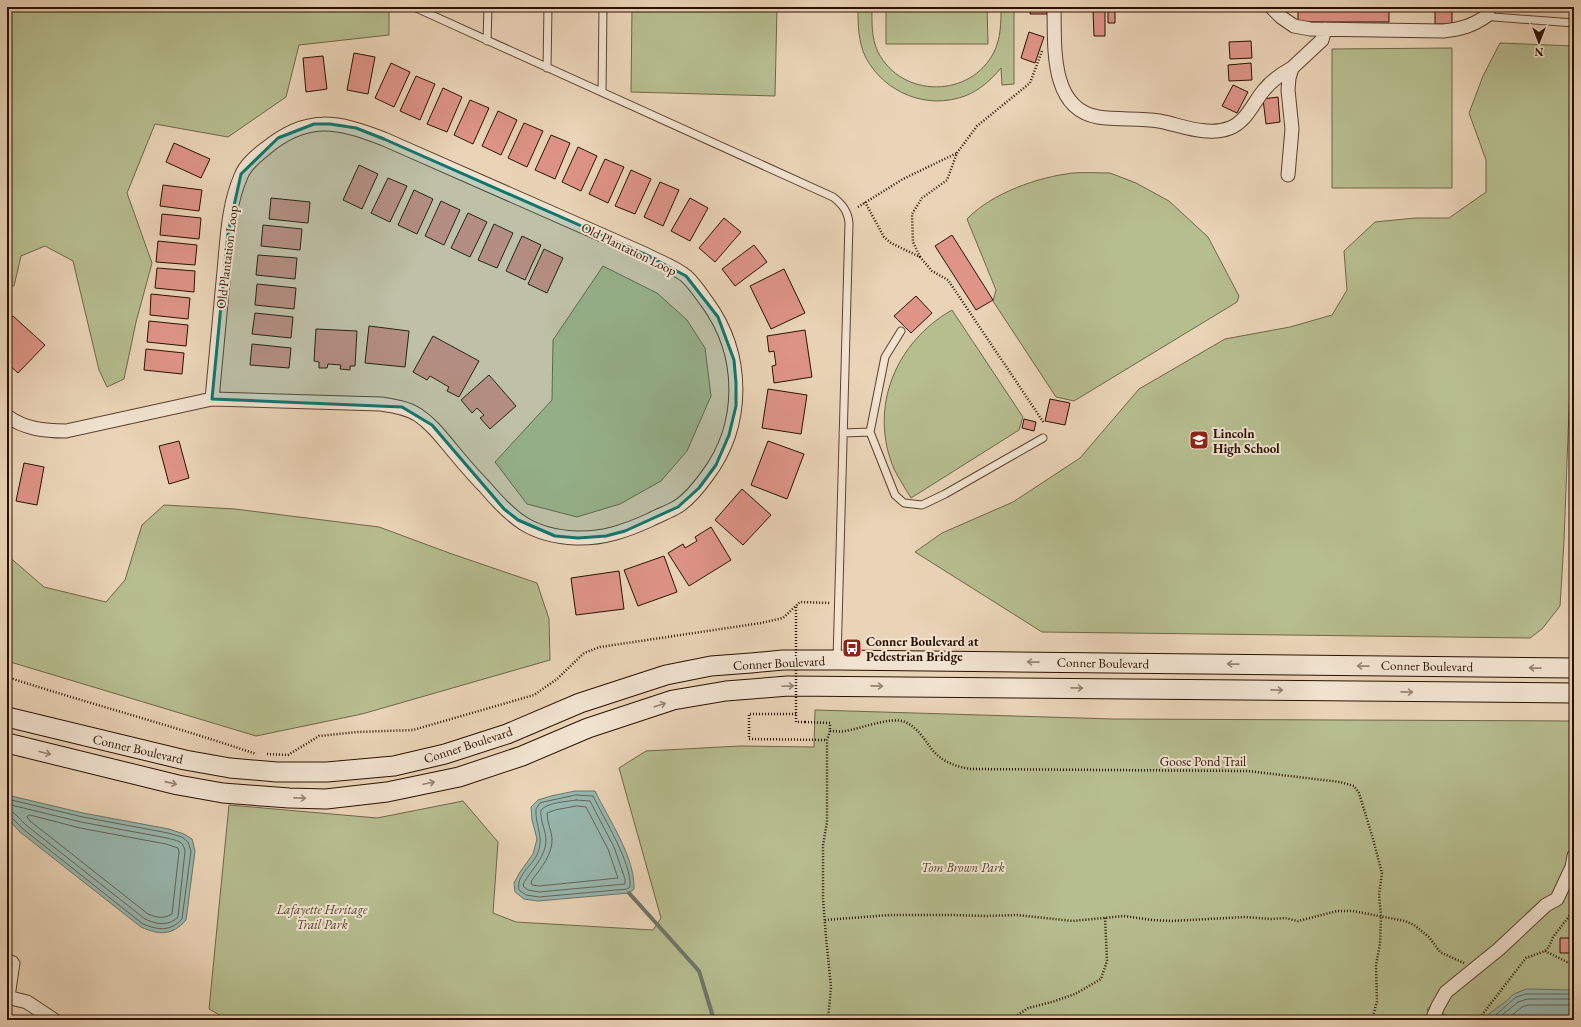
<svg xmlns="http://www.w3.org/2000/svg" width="1581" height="1027" viewBox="0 0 1581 1027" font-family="'EB Garamond',serif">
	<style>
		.green { fill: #b6bd8f; stroke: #706648 }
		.water { fill: #98b8b0; stroke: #6c756a }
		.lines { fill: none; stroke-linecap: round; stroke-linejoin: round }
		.shore { stroke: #626458; stroke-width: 1 }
		.stream { stroke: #6c756a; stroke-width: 4 }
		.building { fill: #de9487; stroke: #2b1000 }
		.lane-casing { stroke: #5b412e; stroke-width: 9 }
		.street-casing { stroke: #5b412e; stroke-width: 15 }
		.secondary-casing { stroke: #2b1000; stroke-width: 21 }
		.path { stroke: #2b1000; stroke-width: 2.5; stroke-dasharray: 1 2; stroke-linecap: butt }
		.lane { stroke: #f1e3d0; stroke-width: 7 }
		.street { stroke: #f1e3d0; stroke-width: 13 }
		.secondary { stroke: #f1e3d0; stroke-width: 19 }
		.path-bridge { stroke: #2b1000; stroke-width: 2.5; stroke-dasharray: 1 2; stroke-linecap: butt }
		.oneway { stroke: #988472 }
		.marked { fill: #0f766e; fill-opacity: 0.2; stroke: #0f766e; stroke-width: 3; stroke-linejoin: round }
		.labels { text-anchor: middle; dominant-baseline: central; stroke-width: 4; stroke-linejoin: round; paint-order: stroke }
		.street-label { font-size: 13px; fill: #2b1000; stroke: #f1e3d0 }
		.poi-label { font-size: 13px; font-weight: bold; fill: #2b1000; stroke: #f1e3d0; text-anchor: start }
		.park-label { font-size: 13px; font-style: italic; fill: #55442b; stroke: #f1e3d0 }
	</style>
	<rect width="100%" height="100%" fill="#ead4b7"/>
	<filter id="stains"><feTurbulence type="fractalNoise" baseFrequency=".005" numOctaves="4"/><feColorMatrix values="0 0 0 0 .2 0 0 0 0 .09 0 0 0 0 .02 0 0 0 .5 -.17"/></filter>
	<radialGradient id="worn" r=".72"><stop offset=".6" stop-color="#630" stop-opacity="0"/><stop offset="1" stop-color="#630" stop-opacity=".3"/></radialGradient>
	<path class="green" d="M7,7H389V35L299,45L286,97L228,137L155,124L127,193L152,263L136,322L124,379L107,387L99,370L73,261L45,246L21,256L14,286L7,283Z
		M632,7H777L775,96L631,92Z
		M858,7H872C872,22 871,37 878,52C902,99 971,98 994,52C1001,38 1001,22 1001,7H1014V84L1002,85L1001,68C991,80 980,90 965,96C927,110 885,93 866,58C858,42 858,25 858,7Z
		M886,7H987L988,44H886Z
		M1500,43L1574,46V376L1570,384L1564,541L1560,606L1542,629L1530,638L1042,632L915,552L942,533L1013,502L1080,458L1139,389L1225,339L1290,327L1332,315L1347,290L1344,251L1375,222L1415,218H1449L1486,192V160L1469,113L1483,76Z
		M1452,48V188H1332V49Z
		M1110,173L1136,183L1169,201L1208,237L1239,296L1237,302L1074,401L1056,397L993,301L996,290L967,219C992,193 1038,177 1073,173C1085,172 1098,173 1110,173Z
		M603,266L657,293L687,320L705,348L711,396L687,451L661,481L620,504L577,517L527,504L495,462L552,400L553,340Z
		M952,310L1023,417L1019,430L911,498C905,488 899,479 894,469C868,407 896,342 952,310Z
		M164,505L235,509L379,527L452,554L537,583L549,619L550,660L362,714L256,736L7,661V555L44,587L106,602L125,580L142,525Z
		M815,710L1113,719L1574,721V1020H228L209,1009L229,805L377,818L463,801L498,842L493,913L516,922L653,930L661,918L619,768L646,751L740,746L814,747Z"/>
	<path class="water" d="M575,791H595C609,820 635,857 634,889L629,893L538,901L524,899L515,892L514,883L520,872L533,854L537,839L532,820L531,807L538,800L551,796Z
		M7,795L83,813L169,829L184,834L192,839L195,851L186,920C172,936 159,935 141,927L20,832L7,818Z
		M1526,989L1574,990V1020H1485L1490,1013L1505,1002L1514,994Z
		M1429,1007L1446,1015L1472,1020H1443L1427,1010Z"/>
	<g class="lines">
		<path class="shore" d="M576,795L593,796C604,819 632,863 630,887L627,889L539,897L526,895L519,890C516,875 531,867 537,855C545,836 535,827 536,809L540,803Z
			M7,799L83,817L168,833L182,837L188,842L191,851L182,919C170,932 158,930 143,924L23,829L11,817L7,816
			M576,800L590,801L614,847L625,879V884L539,892L528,890L524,887L523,884C531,870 547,856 546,838C545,829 540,820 541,810C548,802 566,802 576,800Z
			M7,804L81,822L167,838C177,841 183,840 185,851L178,917C168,927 156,924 145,919L26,825L14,813L7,811
			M577,806L586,807L608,849L618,878L539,886L532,885L531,883L532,880C541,868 553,854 552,838C551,829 547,822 547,813L555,810Z
			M30,815L80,828L166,844L178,848L179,852L172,914C163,919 158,918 148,914L30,821L27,817Z
			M1490,1020L1516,997L1526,994H1574
			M1496,1020L1518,1002L1527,999H1574
			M1506,1020L1522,1007L1528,1005H1574"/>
		<path class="stream" d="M629,893L699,971L714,1020"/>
	</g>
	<path class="building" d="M1031,7H1048L1047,14H1030Z
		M1298,7H1389V22H1298Z
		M1435,7H1452V24H1435Z
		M1108,10H1115V23H1108Z
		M1093,11H1105V36H1094Z
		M1029,32L1044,37L1035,63L1021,58Z
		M1251,41L1252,58L1230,59L1229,42Z
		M354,53L375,57L368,94L347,90Z
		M323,56L327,89L306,92L303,58Z
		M391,63L410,72L394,107L375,98Z
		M1251,63L1252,80L1229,81L1228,65Z
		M416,76L435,84L420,120L400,111Z
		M1233,85L1248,92L1237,113L1222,106Z
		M443,88L462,97L447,132L427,124Z
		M1278,97L1280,122L1266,124L1263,99Z
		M470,100L489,108L473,144L454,135Z
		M498,111L517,120L501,155L482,146Z
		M524,123L543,131L527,167L508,158Z
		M551,135L570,143L555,179L535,170Z
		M174,143L210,159L201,178L166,162Z
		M578,147L597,156L581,191L562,182Z
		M605,159L624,167L608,203L589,194Z
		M359,165L378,174L362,209L343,200Z
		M631,170L651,179L635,214L615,206Z
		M388,178L407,186L390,222L371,213Z
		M660,182L679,190L663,226L644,217Z
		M163,185L202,190L199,211L160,206Z
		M414,190L433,199L417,234L398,225Z
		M271,198L310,202L308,223L269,219Z
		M690,198L708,208L690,241L671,231Z
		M441,201L460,210L444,245L425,236Z
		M468,213L487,222L470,257L451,248Z
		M162,214L201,218L199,239L160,235Z
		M724,218L741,232L715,262L699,248Z
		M494,224L513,233L497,268L478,260Z
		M263,225L302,229L300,250L261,246Z
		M952,235L993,300L976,310L935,246Z
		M522,236L541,245L525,280L506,271Z
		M158,241L197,245L195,265L156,262Z
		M754,245L767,262L735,286L722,269Z
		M544,249L563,258L547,293L528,284Z
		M258,255L297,258L295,279L256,275Z
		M157,268L195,271L194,292L155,288Z
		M784,269L805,313L771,329L750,286Z
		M257,284L296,288L294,309L255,305Z
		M151,294L190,298L188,319L150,315Z
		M916,296L932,313L911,333L894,316Z
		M255,313L293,317L291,338L252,334Z
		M13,316L45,345L18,373L7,363L12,359L7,354V322Z
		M149,321L188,325L186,346L147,342Z
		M369,326L409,331L405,367L365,363Z
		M316,329L357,331L355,366H350V370L340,369L341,365L328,364L327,368H319V362L314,361Z
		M805,330L812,377L774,383L772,366L776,365L774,351L769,352L767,336Z
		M433,336L479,361L459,397L447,391L449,387L430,376L427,380L413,372Z
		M252,344L291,348L289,368L250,365Z
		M146,349L184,353L182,374L144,370Z
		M489,375L516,406L490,429L480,418L484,415L477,408L472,413L461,400Z
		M768,389L807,395L801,434L762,428Z
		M1050,399L1070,403L1065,425L1045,421Z
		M1024,419L1036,422L1034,431L1022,428Z
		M179,441L189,478L169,484L159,446Z
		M768,441L804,454L787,499L751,485Z
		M24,463L44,467L37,505L16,501Z
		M742,489L771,515L743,545L715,520Z
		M711,527L731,560L689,586L668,553L683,544L685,548L697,541L695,537Z
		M664,556L677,592L638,606L624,570Z
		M619,571L624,609L576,615L571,578Z
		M1560,938H1574V953H1560Z"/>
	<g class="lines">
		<defs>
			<path id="lane" d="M414,7L833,197C842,204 848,211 849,223L837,660
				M1484,7C1485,14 1488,16 1494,17L1574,23
				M487,41L488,7
				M547,68L548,7
				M602,92L603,7
				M870,432L885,357L901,331
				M843,433L870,432L895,495L904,503L922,505L945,494L1043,438
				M7,958L14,960L16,963L11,997"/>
			<path id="street" d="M1054,7C1055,44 1049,109 1098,117C1118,120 1139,118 1159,121C1181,125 1207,137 1230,128C1247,121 1253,103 1264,90C1272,80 1281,74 1292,68
				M1271,7L1281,17L1294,26L1310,29L1443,31C1462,29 1472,26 1488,15
				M1288,175L1292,129L1288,90L1289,78L1292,68L1322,40L1325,29
				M7,416C25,429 44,431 66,431L212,399L381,404C394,406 407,408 418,415C433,425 442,438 453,451C463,463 473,475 484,486C512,519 531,536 576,538C603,539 626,531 650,520C659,515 669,512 677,507C689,500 699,487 707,476C746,424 745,354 707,302C701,294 694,283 686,276C675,267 658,261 645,254L384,139C337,121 307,114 265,149C256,156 245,165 241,176C228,205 227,240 224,271C220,314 216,356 212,399
				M7,997L27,1002L54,1020
				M1432,1020L1438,1006L1446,992L1499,949L1546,905L1557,899L1572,867L1574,856"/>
			<path id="secondary" d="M7,717L185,760L230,768L277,772H327L394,766L445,754L507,734L580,703L666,675L711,666L751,663L783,660H837L1574,668
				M7,743L178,785L223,793L289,798L326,799L387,792L459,777L522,756L588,728L673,700L726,691L788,686L1574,693"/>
		</defs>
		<use href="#lane" class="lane-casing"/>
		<use href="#street" class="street-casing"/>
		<use href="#secondary" class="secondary-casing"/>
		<path class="path" d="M865,202L884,237L891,243L920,257L932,271L948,280L1044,423
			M858,207L903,179L957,153
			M920,257L913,242L912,214L922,198L947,180L957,153L977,126L1030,83L1042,51
			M7,677C90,704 174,726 256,754
			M796,714H749V739L827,740
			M805,722L830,723V731L827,740V822L823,845V899L826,937L831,987L828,1020
			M830,731C835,731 840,732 845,731C860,729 891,716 905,722C917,727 924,739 931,748C940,761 956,767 971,769L1248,771L1340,782L1354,786L1359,793L1373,839L1382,873L1379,895L1381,916L1380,944L1376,965L1377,1001L1372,1020
			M267,754L288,755L319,736L357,732L413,730L534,695L557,679L584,653L600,647L761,623L783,618L800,602L830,603
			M825,920L890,915H952L985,916L1017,915L1073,921L1124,916L1152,920L1172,921L1245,917L1271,919L1285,918L1298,921L1337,911H1353L1405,921L1414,925L1429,937L1440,952L1464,963
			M1545,951L1567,962H1574
			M1010,1020L1028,1008L1052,1002L1075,994L1101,979L1107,961L1105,917
			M1478,1020L1526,958L1545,951L1549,947L1553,937L1574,910"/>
		<use href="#lane" class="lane"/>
		<use href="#street" class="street"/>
		<use href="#secondary" class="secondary"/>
		<path class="path-bridge" d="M796,607V722H805"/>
	</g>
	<defs><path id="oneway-shaft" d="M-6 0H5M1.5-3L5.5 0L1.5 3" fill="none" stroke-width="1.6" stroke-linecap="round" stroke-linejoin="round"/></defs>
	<g class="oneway">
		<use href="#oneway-shaft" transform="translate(1033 662) rotate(-179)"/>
		<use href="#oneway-shaft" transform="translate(1233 664) rotate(-179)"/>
		<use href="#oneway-shaft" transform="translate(1363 666) rotate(-179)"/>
		<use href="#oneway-shaft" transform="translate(1535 668) rotate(-179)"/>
		<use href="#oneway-shaft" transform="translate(788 686) rotate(-2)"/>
		<use href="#oneway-shaft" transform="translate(877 686) rotate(1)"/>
		<use href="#oneway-shaft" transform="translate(1077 688) rotate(1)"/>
		<use href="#oneway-shaft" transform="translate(1277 690) rotate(1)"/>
		<use href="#oneway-shaft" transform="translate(1407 692) rotate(1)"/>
		<use href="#oneway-shaft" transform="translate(660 705) rotate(-18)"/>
		<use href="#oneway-shaft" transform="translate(45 753) rotate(14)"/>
		<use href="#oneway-shaft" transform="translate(171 783) rotate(13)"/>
		<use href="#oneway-shaft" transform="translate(429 783) rotate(-12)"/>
		<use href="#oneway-shaft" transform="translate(300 798) rotate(1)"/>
	</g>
	<path class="marked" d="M314,124H330L356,128L384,139L645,254L686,276L718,317L734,360L736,383V406L729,435L716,465L699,488L678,507L625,531L606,536L578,538L555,536L518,520L504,509L432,425L402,407L212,399L228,233L241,174L278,138Z"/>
	<defs>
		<symbol id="school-square" viewBox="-11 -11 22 22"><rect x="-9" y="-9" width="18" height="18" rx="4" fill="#8f2418" stroke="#f1e3d0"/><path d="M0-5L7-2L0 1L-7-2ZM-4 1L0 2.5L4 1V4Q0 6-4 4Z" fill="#fff"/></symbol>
		<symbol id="bus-square" viewBox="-11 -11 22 22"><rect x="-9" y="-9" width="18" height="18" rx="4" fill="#8f2418" stroke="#f1e3d0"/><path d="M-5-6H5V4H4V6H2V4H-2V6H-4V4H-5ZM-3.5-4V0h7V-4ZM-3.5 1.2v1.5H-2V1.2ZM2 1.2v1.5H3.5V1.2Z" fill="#fff"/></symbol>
	</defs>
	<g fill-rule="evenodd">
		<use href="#school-square" x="1188" y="429" width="22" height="22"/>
		<use href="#bus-square" x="841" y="637" width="22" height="22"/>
	</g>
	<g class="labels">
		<g class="street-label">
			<text transform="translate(629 249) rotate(26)">Old Plantation Loop</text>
			<text transform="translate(227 257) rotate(-83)">Old Plantation Loop</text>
			<text transform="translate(779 663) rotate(-3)">Conner Boulevard</text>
			<text transform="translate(1103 663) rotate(1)">Conner Boulevard</text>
			<text transform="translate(1427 666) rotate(1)">Conner Boulevard</text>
			<text transform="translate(468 745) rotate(-18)">Conner Boulevard</text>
			<text transform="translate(138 749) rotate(13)">Conner Boulevard</text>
			<text x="1203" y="761">Goose Pond Trail</text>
		</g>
		<g class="poi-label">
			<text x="1213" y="433">Lincoln<tspan x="1213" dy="15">High School</tspan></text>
			<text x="866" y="641">Conner Boulevard at<tspan x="866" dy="15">Pedestrian Bridge</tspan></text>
		</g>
		<g class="park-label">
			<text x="963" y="867">Tom Brown Park</text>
			<text x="322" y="909">Lafayette Heritage<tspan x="322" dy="15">Trail Park</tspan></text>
		</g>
	</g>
	<rect width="1581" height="1027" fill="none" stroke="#ead4b7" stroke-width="24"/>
	<rect x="8" y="8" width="1565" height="1011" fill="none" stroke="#2b1000" stroke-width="2"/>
	<rect x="12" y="12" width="1557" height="1003" fill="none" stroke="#2b1000"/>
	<g transform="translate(1539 42) rotate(180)" stroke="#f1e3d0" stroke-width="3" paint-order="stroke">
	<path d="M0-3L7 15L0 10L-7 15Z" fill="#2b1000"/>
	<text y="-6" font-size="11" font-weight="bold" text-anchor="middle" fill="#2b1000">N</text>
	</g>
	<rect width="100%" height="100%" filter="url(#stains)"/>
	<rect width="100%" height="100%" fill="url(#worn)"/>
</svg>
